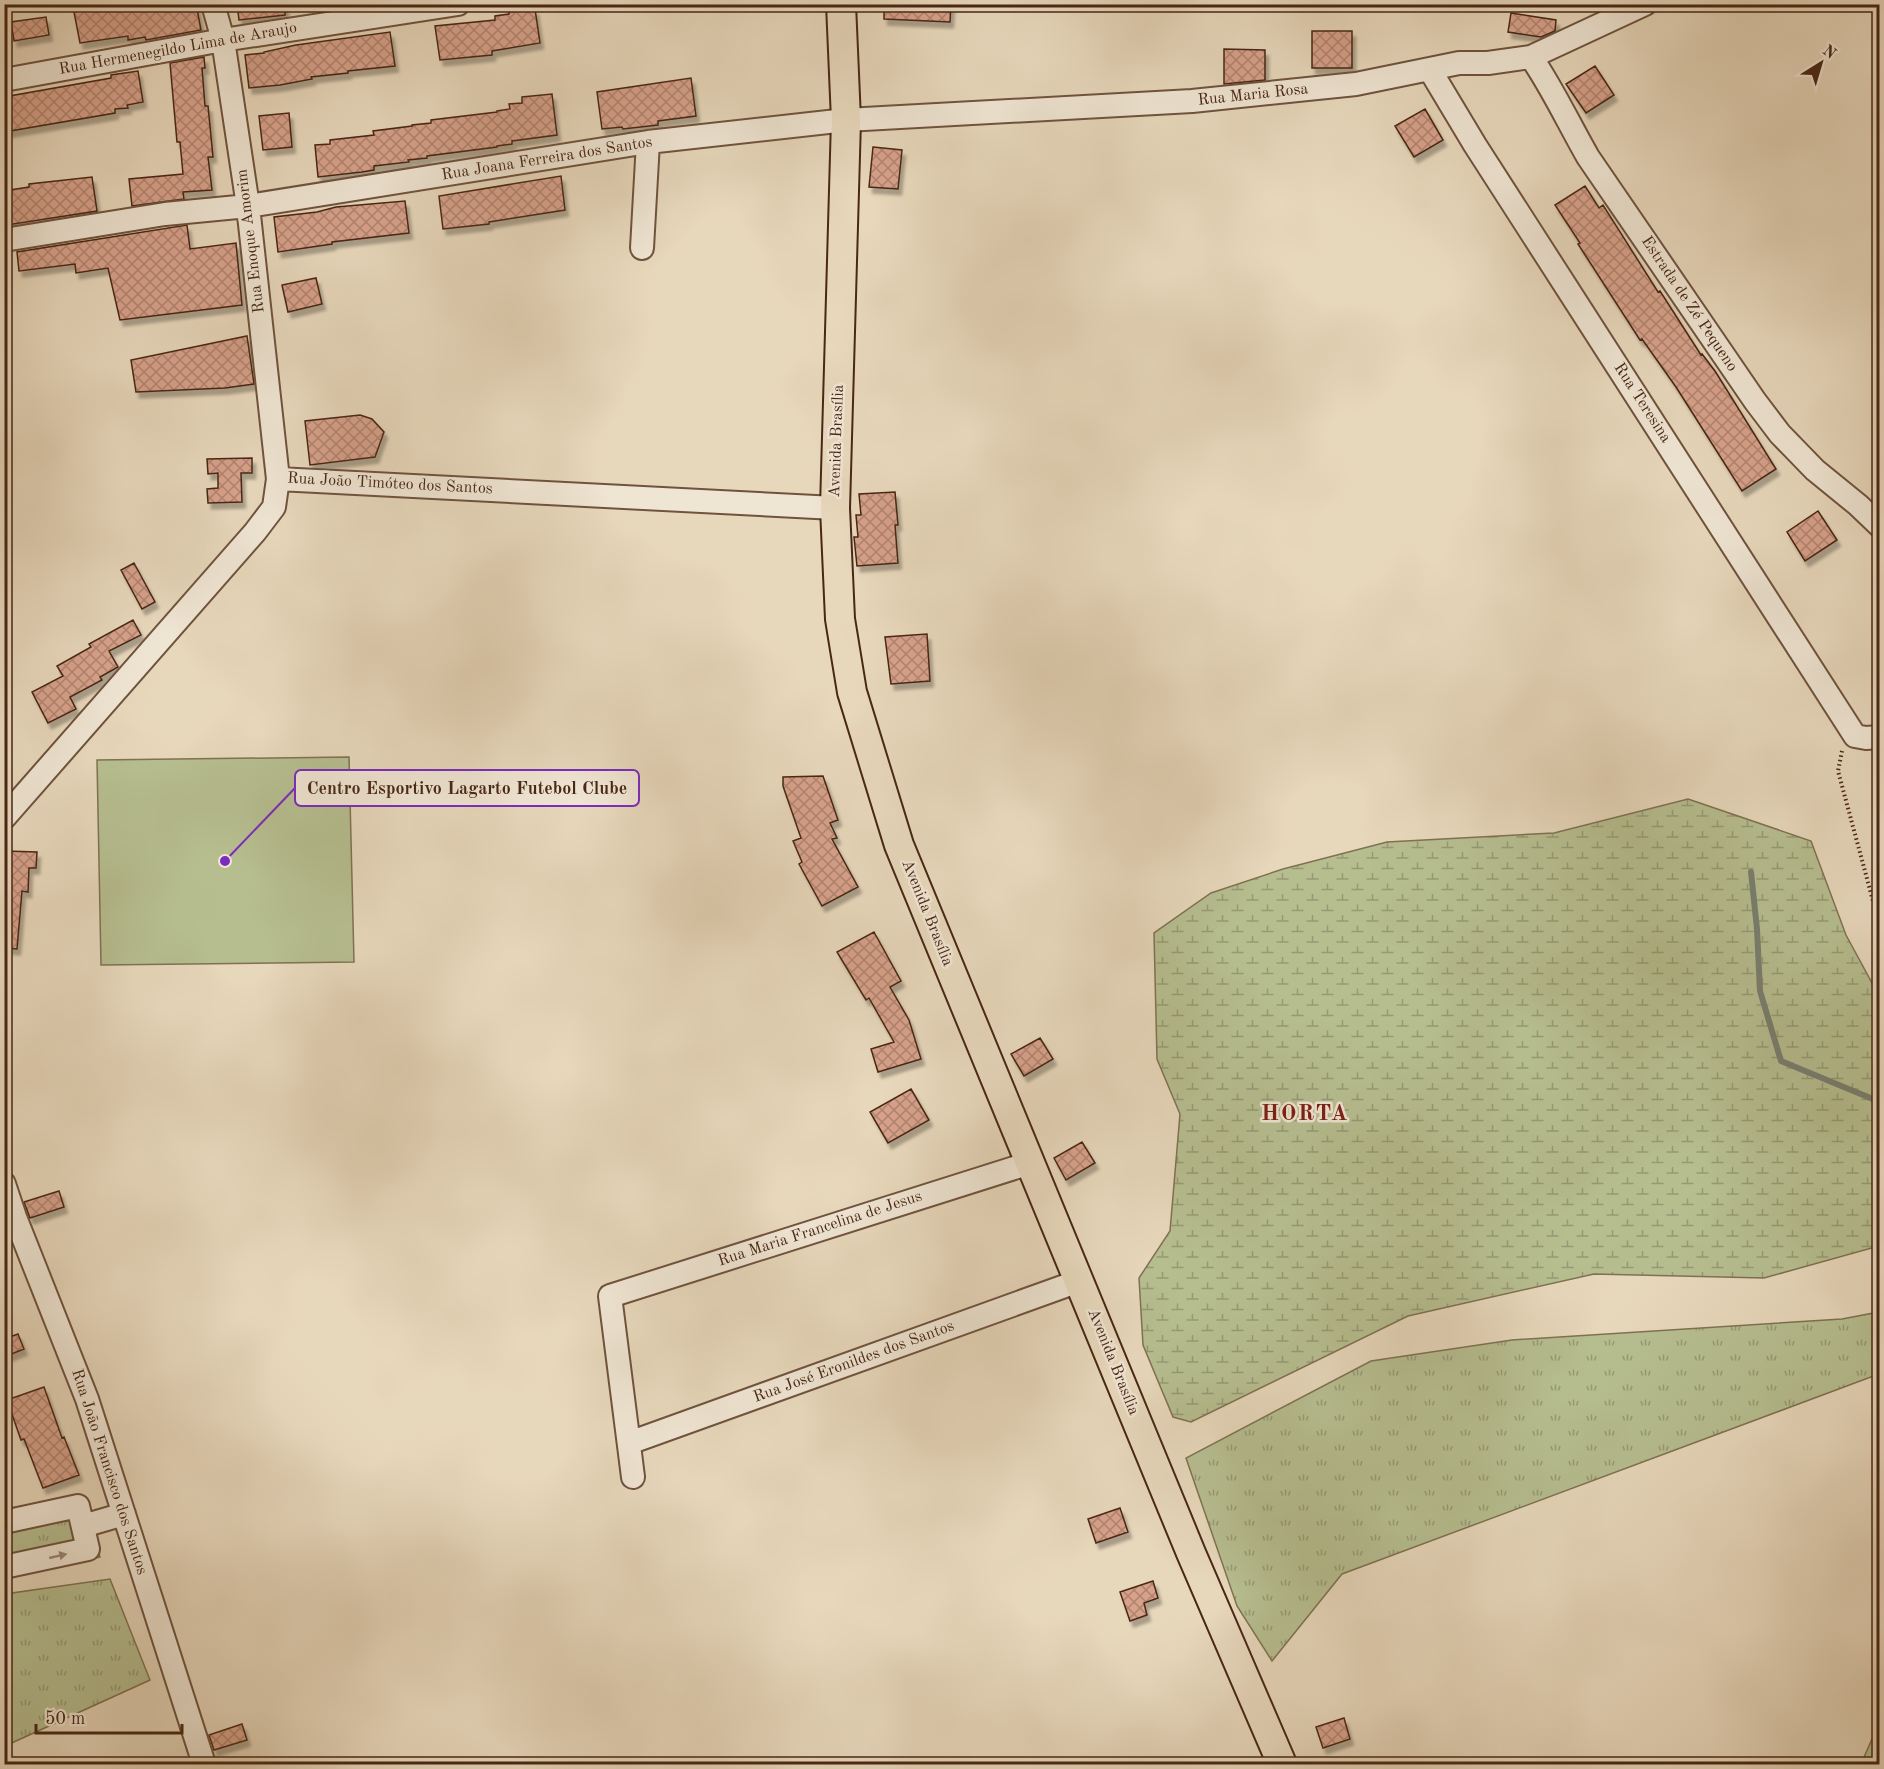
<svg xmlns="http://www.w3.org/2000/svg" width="1884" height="1769" viewBox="0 0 1884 1769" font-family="'Old Standard TT',serif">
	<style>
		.grass { fill: url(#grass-tufts); stroke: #7f7252; stroke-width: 1.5 }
		.wetland { fill: url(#wetland-marsh); stroke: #7f7252; stroke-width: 1.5 }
		.garden { fill: #b6be90; stroke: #7f7252; stroke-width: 1.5 }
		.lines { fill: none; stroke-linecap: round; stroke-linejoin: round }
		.stream { stroke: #777f70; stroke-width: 6 }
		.building { fill: url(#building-cross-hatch); stroke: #482715; stroke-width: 1.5; filter: url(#shadow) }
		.minor-casing { stroke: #70533e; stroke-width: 26 }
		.major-casing { stroke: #482715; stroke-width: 32 }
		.path { stroke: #482715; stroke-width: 4; stroke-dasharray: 1.5 3; stroke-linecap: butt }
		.minor { stroke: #efe5d3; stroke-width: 22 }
		.major { stroke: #e7d7bb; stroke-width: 28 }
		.oneway { fill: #9c8674 }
		.labels { text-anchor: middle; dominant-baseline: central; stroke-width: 5; stroke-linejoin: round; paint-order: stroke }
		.street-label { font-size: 16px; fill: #482715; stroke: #efe5d3 }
		.district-label { font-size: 22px; font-weight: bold; letter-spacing: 1.5px; fill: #7a1f14; stroke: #efe5d3 }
		.leader { fill: none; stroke: #7b2cbf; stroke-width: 2 }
		.callout-dot { fill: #7b2cbf; stroke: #efe5d3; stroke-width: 2 }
		.callout { fill: #efe5d3; stroke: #7b2cbf; stroke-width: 2 }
		.callout-label { font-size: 18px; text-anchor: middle; font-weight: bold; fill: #482715 }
	</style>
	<defs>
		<pattern id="grass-tufts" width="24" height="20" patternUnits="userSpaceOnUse" patternTransform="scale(1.5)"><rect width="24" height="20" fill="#b6be90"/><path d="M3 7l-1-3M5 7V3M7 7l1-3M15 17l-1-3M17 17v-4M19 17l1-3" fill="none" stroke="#969a74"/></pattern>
		<pattern id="wetland-marsh" width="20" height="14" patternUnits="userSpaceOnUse" patternTransform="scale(1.5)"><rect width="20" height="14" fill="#b6be90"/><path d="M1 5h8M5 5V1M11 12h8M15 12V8" fill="none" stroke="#969a74"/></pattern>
		<pattern id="building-cross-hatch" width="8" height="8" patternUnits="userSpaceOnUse" patternTransform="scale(1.5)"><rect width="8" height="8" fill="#d7a18a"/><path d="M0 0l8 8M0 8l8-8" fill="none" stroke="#b08370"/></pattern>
		<filter id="shadow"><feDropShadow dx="3.5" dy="6" stdDeviation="1.5" flood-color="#0004"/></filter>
	</defs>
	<rect width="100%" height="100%" fill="#e7d7bb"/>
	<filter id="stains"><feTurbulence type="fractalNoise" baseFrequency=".00333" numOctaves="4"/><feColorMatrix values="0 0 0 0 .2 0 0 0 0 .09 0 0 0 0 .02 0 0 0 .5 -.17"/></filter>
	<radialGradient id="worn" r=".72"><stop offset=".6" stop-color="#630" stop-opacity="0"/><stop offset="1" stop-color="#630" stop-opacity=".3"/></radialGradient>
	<path class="grass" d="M1879,1312V1374L1342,1574L1272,1661L1237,1606L1186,1458L1371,1361L1512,1340L1842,1319Z
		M81,1497L100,1557L5,1579V1509Z
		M110,1579L150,1680L5,1746V1594Z
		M1879,1728V1764H1861L1876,1730Z"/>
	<path class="wetland" d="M1688,799L1811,841L1846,935L1879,996V1246L1764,1278L1594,1274L1408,1316L1191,1422L1173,1417L1143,1345L1139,1278L1170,1231L1180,1114L1157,1059L1154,933L1211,893L1283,869L1387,842L1554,833Z"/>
	<path class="garden" d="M349,757L354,962L101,965L97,760Z"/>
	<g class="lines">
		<path class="stream" d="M1751,872L1757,929L1760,991L1781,1061L1880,1102"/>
	</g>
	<path class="building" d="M88,4H134L135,8L152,6V9L196,4L201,30L146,40L145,37L128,40V36L80,43L74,12L90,9Z
		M237,4H285V15L239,20Z
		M884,4H951L950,22L884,19Z
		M535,9L540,43L492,51V55L440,60L435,26L495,20V16L509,14V12Z
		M1511,13L1556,20L1555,31L1541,37L1508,32Z
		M46,17L49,35L14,41L11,22Z
		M1312,31H1352V68H1312Z
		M390,32L395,66L348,71V73L311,77L312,79L280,85L249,88L245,55L264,53V52L296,45Z
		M1224,49L1265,50V80L1224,84Z
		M204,57L205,68H202L205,106H208L213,157H208L212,190L183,192L184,199L132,206L129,179L183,174L180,142H177L170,63Z
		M1595,66L1614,95L1586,113L1566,84Z
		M138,71L143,102L127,105L128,108L115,109V113L4,132V97L111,78V75Z
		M691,78L696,116L658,121V125L623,129L622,127L602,129L597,92Z
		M552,94L557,135L512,141V144L497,146V147L427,156V158L408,160L409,162L374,166V170L362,172L318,177L315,145L330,144V140L374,135L373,131L412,126V125L431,123V120L497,112V111L510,109L509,104L522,103V97Z
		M1425,109L1443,140L1414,157L1395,126Z
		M289,113L292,147L263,150L259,116Z
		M873,147L902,150L898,189L869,187Z
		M561,176L565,210L489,222V224L443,229L439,196Z
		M92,177L97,211L7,225L4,191L29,187V184Z
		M1585,186L1599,208L1603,205L1658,292L1660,291L1701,355L1702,354L1715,371L1776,469L1742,491L1676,387L1642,339L1640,340L1578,244L1580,243L1555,205Z
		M405,201L409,233L332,242V244L278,252L274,217L317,212L336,207Z
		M187,225L190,249L236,243L242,305L120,320L108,268L76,273L75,264L19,271L17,252Z
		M316,278L322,304L288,312L282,285Z
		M247,336L254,384L225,388L136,392L131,360Z
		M360,415L372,419L384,432L375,457L310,465L305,421Z
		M252,458V473H241L242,502L208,503L207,489L218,488V473L208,474L207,459Z
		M895,492L898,525H895L898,563L857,566L854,537H858L856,515H861L859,494Z
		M1818,511L1837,540L1805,561L1787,532Z
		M134,563L155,602L142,609L121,570Z
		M133,620L141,635L109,651L118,667L100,677L102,680L70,697L76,709L48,723L32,692L63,676L57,666L91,647L89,644Z
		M927,634L930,681L891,684L885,637Z
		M823,776L838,820L830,823L837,838L832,839L858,887L822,906L799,864L802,862L793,841L801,838L783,786V777Z
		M4,851L37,852L36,868H29L28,892L22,891L17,949L4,948Z
		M874,932L901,981L890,987L909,1020L921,1059L878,1072L871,1049L894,1042L869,998L866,1000L837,952Z
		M1040,1038L1053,1059L1024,1076L1011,1054Z
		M911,1089L929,1120L888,1143L870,1112Z
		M1082,1142L1095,1163L1066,1180L1054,1158Z
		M59,1191L64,1207L30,1218L24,1202Z
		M18,1334L24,1349L4,1357V1339Z
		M44,1387L62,1438L64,1437L79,1475L43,1488L24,1439L21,1440L7,1400Z
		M1120,1508L1128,1532L1096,1543L1088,1519Z
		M1153,1581L1158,1598L1144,1603L1147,1615L1130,1621L1120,1592Z
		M1344,1718L1350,1739L1323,1748L1316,1727Z
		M242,1724L247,1740L214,1750L209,1735Z"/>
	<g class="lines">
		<defs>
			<path id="minor" d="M1531,57C1553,89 1569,124 1588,157L1755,401L1780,434L1815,470L1858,505L1880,526
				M1430,70L1475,145L1855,736L1866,738L1880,737
				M4,80L223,40L458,4
				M4,240L165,214L248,206L648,142L846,120L1192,101L1356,84L1459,63H1488L1531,57L1645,4
				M642,248L648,142
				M278,479L835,508
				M4,818L255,532L274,507L278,479L248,206L223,40L213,4
				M4,1184L15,1217L87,1399L204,1764
				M629,1443L1079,1281
				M633,1477L610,1296L1030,1163
				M4,1522L78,1506L88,1549L4,1567
				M83,1526L124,1514"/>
			<path id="major" d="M841,4L846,120L835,508L840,619L852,692L899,845L1191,1553L1282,1764"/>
		</defs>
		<use href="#minor" class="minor-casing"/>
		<use href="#major" class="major-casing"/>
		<path class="path" d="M1842,751L1838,771L1880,927"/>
		<use href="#minor" class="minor"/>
		<use href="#major" class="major"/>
	</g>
	<defs><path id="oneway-solid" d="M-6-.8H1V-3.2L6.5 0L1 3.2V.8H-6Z" transform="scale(1.5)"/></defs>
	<use class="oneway" href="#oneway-solid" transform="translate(58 1556) rotate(-13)"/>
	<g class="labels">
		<g class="street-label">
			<text transform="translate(178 49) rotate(-10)">Rua Hermenegildo Lima de Araujo</text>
			<text transform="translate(1253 95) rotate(-6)">Rua Maria Rosa</text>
			<text transform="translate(547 159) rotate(-9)">Rua Joana Ferreira dos Santos</text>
			<text transform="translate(251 241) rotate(-97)">Rua Enoque Amorim</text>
			<text transform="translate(1689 304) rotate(56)">Estrada de Zé Pequeno</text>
			<text transform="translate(1642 403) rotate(57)">Rua Teresina</text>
			<text transform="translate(837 441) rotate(-88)">Avenida Brasília</text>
			<text transform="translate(390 484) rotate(3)">Rua João Timóteo dos Santos</text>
			<text transform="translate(927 913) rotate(68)">Avenida Brasília</text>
			<text transform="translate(820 1229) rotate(-18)">Rua Maria Francelina de Jesus</text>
			<text transform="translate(854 1362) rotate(-20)">Rua José Eronildes dos Santos</text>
			<text transform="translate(1113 1362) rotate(68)">Avenida Brasília</text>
			<text transform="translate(109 1472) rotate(72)">Rua João Francisco dos Santos</text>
		</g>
		<g class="district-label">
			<text x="1305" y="1114">HORTA</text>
		</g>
	</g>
	<path class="leader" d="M225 861L295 788"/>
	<circle class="callout-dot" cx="225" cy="861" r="6"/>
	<rect class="callout" x="295" y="770" width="344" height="36" rx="6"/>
	<g class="callout-label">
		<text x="467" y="794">Centro Esportivo Lagarto Futebol Clube</text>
	</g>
	<rect width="1884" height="1769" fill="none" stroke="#e7d7bb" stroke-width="24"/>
	<rect x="6" y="6" width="1872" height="1757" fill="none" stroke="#482715" stroke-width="3"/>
	<rect x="12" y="12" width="1860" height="1745" fill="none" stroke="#482715" stroke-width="1.5"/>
	<g transform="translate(1821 63) rotate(37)" stroke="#efe5d3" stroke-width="4.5" paint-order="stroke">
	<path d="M0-4.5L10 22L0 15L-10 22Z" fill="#482715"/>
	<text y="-9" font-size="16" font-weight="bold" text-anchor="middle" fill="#482715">N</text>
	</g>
	<path d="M36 1724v9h146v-9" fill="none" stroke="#482715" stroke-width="3"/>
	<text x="45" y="1724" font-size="18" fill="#482715" stroke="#efe5d3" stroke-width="4.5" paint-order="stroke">50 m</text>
	<rect width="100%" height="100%" filter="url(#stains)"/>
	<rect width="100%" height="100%" fill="url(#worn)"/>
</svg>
